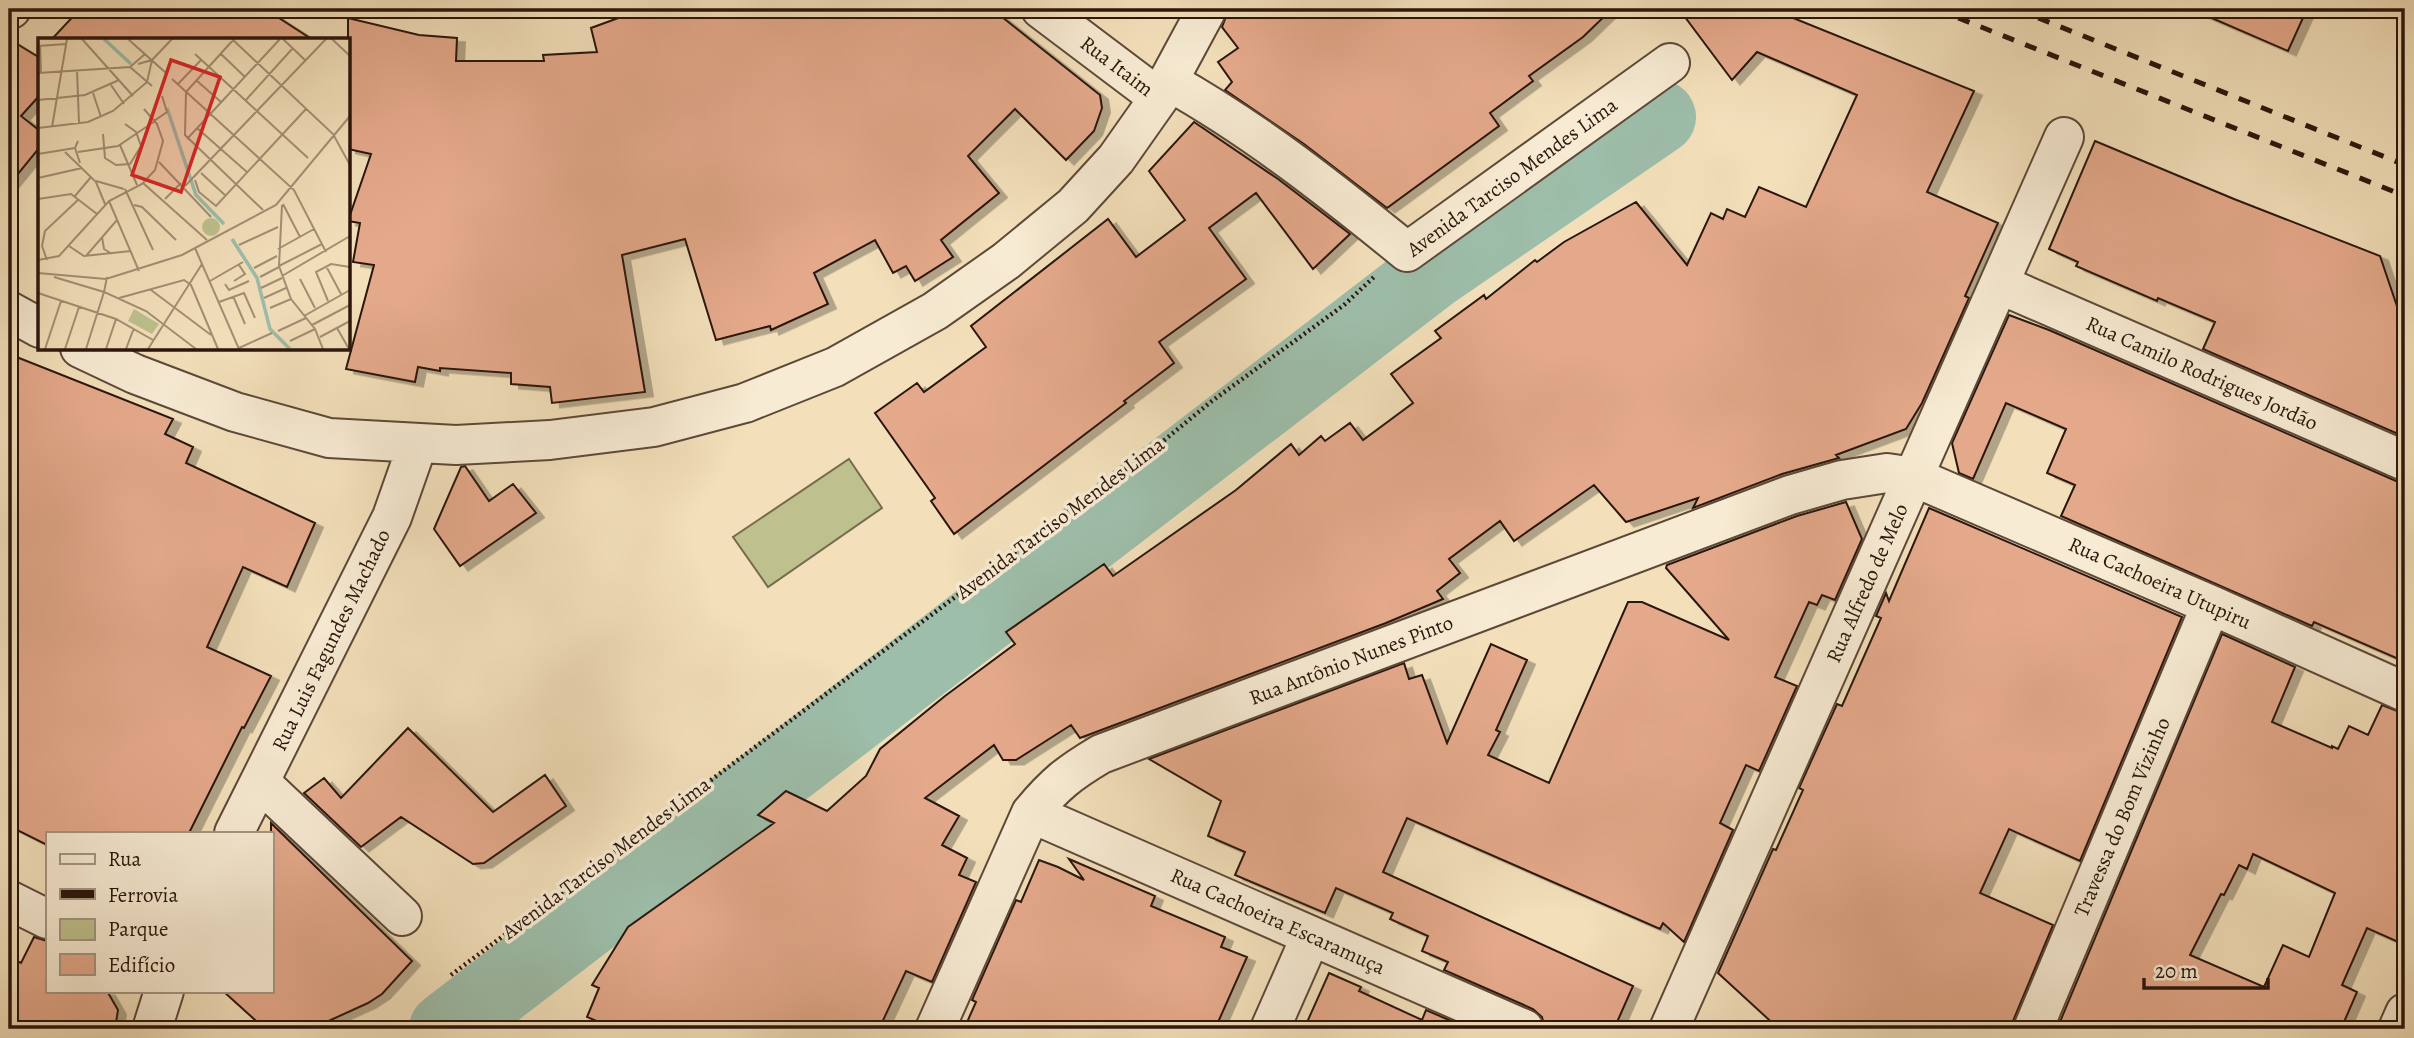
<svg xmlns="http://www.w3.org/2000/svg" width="2414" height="1038" viewBox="0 0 2414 1038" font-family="Alegreya,serif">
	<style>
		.green { fill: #bec18e; stroke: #746c4d; stroke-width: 2 }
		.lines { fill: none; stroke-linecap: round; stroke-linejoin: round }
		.river { stroke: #9dbeaa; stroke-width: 74 }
		.building { fill: #e4a98b; stroke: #2b160c; stroke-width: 2; fill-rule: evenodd; filter: url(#shadow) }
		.minor-casing { stroke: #5d4838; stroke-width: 42 }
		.path { stroke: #2b160c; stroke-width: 4.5; stroke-dasharray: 2 3.5; stroke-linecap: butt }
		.minor { stroke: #f7ebd3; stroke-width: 38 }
		.rail { stroke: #2b160c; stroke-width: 5; stroke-dasharray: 12 12; stroke-linecap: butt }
		.labels { text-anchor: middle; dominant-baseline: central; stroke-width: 7; stroke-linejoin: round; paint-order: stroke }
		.street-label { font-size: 21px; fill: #2b160c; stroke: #f7ebd3 }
		.inset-river { fill: none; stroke: #9dbeaa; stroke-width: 3.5 }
		.inset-road { fill: none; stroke: #a38f75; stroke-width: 2 }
		.view { fill: #d62828; fill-opacity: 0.15; stroke: #d62828; stroke-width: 3.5 }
		.inset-edge { fill: none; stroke: #2b160c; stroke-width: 3.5 }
	</style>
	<defs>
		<filter id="shadow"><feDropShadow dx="8" dy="4.5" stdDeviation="0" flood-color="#0004"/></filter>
	</defs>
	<rect width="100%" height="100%" fill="#f3e0bb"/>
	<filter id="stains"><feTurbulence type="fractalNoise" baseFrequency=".00286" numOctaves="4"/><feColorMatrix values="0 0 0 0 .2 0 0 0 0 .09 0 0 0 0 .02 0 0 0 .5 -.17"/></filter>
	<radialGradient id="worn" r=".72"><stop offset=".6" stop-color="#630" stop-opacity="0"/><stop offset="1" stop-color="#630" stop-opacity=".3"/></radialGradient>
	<path class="green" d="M849,459L882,508L768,587L733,537Z"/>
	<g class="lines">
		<path class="river" d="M446,1029L1433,272L1659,117"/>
	</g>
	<path class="building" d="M80,9H265L313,40H51Z
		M643,9H992L1100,95L1102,108L1094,131L1066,160L1015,109L968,156L999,193L941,240L953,257L915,281L906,266L893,273L875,240L814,273L828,304L771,330L770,326L716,340L685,239L622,255L645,392L552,403L550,387L511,384V373L440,368V371L418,367L415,382L346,369L374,265L353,262L360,223L348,221L371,154L348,149V18L419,35L457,38L456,61H544L543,55L597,52L591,28Z
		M1229,9H1612L1583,37L1529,76L1533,81L1490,113L1499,126L1387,208L1304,144L1225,90L1232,82L1218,62L1238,48L1222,27Z
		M1679,9H1771L1974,91L1927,192L1998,223L1965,296L1969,298L1922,403L1906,429L1836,455L1839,458L1782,474L1693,508L1698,498L1626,522L1594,485L1514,541L1500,521L1449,559L1460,573L1437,591L1443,599L1386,623L1080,738L1071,725L1016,760H1003L994,745L925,798L959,816L942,845L967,858L959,875L976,882L932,982L906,971L879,1029H615L587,1017L599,988L592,985L628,927L774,823L758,815L786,791L827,811L866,776L880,749L945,696L1015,644L1006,632L1104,564L1113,576L1236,490L1291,444L1299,455L1321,436L1325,441L1350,423L1363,440L1413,403L1391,374L1441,338L1435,331L1484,295L1486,299L1535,260L1537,262L1564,242L1636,202L1687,265L1711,213L1723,219L1727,209L1745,217L1759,187L1806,207L1857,95L1757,52L1732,80Z
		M2191,9H2307L2288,51Z
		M9,39L40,58V95L21,116L40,131V147L9,185Z
		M1194,122L1278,179L1350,234L1313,269L1256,193L1209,228L1246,279L1159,342L1174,363L1124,401L1126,403L954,534L931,501L935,498L875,413L917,383L924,392L986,347L971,326L1108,219L1136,257L1185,220L1149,171Z
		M2095,141L2234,199L2380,256L2405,330V437L2203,349L2215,322L2158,298L2157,301L2076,266L2078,262L2049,249Z
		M2009,315L2049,330L2396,481L2405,482V506L2397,526L2405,530V668L2399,665L2401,660L2314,622L2312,626L2061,516L2075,485L2047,473L2066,429L2006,403L1973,479L1959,473L1952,443Z
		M9,354L173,419L165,434L193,447L186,463L315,523L287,587L243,567L207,647L271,676L244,728L242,727L189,833H47V845L9,826Z
		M465,466L489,501L513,484L536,513L460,566L434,529L461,467Z
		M1846,502L1862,539L1835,600L1822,595L1817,605L1809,602L1775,677L1797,686L1759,771L1746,765L1720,823L1733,830L1684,942L1663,923L1660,929L1407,818L1383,872L1633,986L1614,1029H1545L1542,1017L1533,1009L1444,970L1448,962L1422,951L1428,936L1390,919L1393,913L1336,888L1325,913L1235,875L1245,852L1208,836L1221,801L1149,759L1404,663L1409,679L1422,675L1447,743L1491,644L1527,660L1496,730L1500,732L1488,755L1549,783L1628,602H1642L1729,640L1666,568L1667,565L1797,516Z
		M1929,508L2182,617L2080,861L2009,829L1980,893L2053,925L2013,1021L2012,1029H1779L1718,973L1773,849L1776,850L1803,790L1799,788L1837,704L1842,706L1881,618L1876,616L1886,593L1889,601Z
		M2222,634L2295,667L2272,722L2332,748V746L2338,749L2349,726L2368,735L2382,705L2405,714V945L2367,928L2342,985L2357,992L2341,1029H2057ZM2253,854L2335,893L2309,957L2283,945L2264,987L2190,955L2221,894L2224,895L2239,865L2247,869Z
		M408,728L493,812L545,775L566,806L484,863L473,864L401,817L361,847L304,793L324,778L341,798Z
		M271,823L412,961L382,994L368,1003L311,1029H265L223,991H271Z
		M1069,859L1155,896L1151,906L1225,937L1221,947L1247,957L1215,1029H964L976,1002L972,1000L1016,900L1021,902L1039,860L1058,867L1084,880Z
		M34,937L47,941V991H107L118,1010L115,1029H9V957L21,963Z
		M1329,973L1361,987L1359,991L1422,1020L1426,1010L1470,1029H1304Z"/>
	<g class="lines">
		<defs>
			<path id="minor" d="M1041,9L1159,98
				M9,10L11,9
				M1168,81C1254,129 1331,190 1407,252L1670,63
				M1999,284L2405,461
				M9,311L40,328
				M80,348L135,374L235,412L329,438L456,445L550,440L654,427L745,403L835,367L935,311L1006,261L1073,206L1116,159L1159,98L1207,9
				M260,782L402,916
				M1031,813L1524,1029
				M234,833L392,517L418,443
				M9,900L47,919
				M152,1029L164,991
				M935,1029L1031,813C1055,784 1069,773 1101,754L1790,495L1842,480L1887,473L1914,477L2211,605L2405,692
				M1270,1029L1311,936
				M1669,1029L2064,137
				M2033,1029L2211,605
				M2398,1029L2405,1013"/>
		</defs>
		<use href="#minor" class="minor-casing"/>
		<path class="path" d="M451,975L1162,442L1212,401L1344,305L1374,277"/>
		<use href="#minor" class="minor"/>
		<path class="rail" d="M1936,9L2405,196
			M2016,9L2405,165"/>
	</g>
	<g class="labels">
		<g class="street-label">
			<text transform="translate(1117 66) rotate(37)">Rua Itaim</text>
			<text transform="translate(1512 177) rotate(-36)">Avenida Tarciso Mendes Lima</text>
			<text transform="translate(2202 373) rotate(24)">Rua Camilo Rodrigues Jordão</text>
			<text transform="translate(1060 518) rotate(-37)">Avenida Tarciso Mendes Lima</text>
			<text transform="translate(1867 583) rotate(-66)">Rua Alfredo de Melo</text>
			<text transform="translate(2160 583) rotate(24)">Rua Cachoeira Utupiru</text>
			<text transform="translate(331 640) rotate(-64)">Rua Luis Fagundes Machado</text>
			<text transform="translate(1351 660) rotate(-21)">Rua Antônio Nunes Pinto</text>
			<text transform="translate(2122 817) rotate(-67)">Travessa do Bom Vizinho</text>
			<text transform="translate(606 858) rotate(-37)">Avenida Tarciso Mendes Lima</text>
			<text transform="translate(1278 921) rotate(24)">Rua Cachoeira Escaramuça</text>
		</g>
	</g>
	<g transform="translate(38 38)">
		<rect width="312" height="312" fill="#f3e0bb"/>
		<path d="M164 189a9 9 0 1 1 18 0a9 9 0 1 1-18 0ZM96,271L121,286L114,296L90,283Z" fill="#bec18e"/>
		<path class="inset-river" d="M66,1L93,26M129,70L158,157L186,186M194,201L219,240L232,291L252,311"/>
		<path class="inset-road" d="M44,1L95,58M90,1L128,35M194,1L295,96L312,127M196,1L148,54L147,97L225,172M245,1L268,23M294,1L312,18M2,7L3,35M0,8L28,6M157,16L270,120M183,16L207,39M100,26L114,22L134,1M92,29L114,48M39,32L41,85M0,35L92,29L107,16M134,41L256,152L288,214M158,42L183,64M140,46L163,22M73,47L86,66M55,55L63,79M0,62L47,57L81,42M207,63L255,10M116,83L129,74L124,58M14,89L29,1M0,90L50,84L75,73L109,44L114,22M159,90L210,135M65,96L67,120L78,127L92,126L103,108L98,94L87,86M149,101L242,1M40,103L37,110L42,125M82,107L99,147M27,114L58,144L67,166M40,114L80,108L117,83M0,116L37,110M121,124L173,179M163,135L188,158M0,140L44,130M157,142L161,154L178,168L268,71M58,143L86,151M105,145L169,202M147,148L288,1M87,151L115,212M37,158L53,139M0,161L33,156L59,176M127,161L143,145M71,163L101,233M245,166L262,199M96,167L104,169L138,202M244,167L241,228L253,261L277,291L285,311M64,199L66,211L74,216M201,207L240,189M31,208L46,218L93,213M157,210L201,311M240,211L276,191M48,218L79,182M0,222L21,218L71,163L104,146L117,132L125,103L119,86L106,71M9,222L4,208L7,193L41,161M241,228L284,206M288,228L303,256M216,230L239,218M0,235L68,241L144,217L238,167L312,78M244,238L312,198M16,239L66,254L48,311M69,239L66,254L108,273L158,311M222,239L241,229M262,241L277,270M172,243L205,224M196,243L207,236L201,227M187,246L191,252L211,243M223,250L244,240M113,252L173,297M0,255L78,281L115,302M195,258L207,286M81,260L146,242L153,247L180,311M226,260L248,250M290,263L278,234L293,226L312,229M181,264L206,255L217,280M232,270L253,261M266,278L312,252M274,287L312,267M299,290L311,311M240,293L268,280M282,299L312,283M252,303L277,291M201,310L234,295M7,311L23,263M27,311L41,269M68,311L78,281M88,311L96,290M110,311L164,226"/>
		<path class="view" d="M133,22L182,39L143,154L94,137Z"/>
		<rect width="312" height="312" class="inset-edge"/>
	</g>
	<rect width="2414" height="1038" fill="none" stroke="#f3e0bb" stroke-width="35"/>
	<rect x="10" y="10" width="2393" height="1017" fill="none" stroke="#2b160c" stroke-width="3.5"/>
	<rect x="18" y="18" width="2379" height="1003" fill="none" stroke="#2b160c" stroke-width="2"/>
	<rect x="46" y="832" width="228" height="161" fill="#f7ebd3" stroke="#a59683" stroke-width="2"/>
	<rect x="60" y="854" width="35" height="10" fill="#f7ebd3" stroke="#a59683" stroke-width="2"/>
	<text x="108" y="866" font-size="21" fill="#2b160c">Rua</text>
	<rect x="60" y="889" width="35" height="10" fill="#2b160c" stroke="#a59683" stroke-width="2"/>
	<text x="108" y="902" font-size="21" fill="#2b160c">Ferrovia</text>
	<rect x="60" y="919" width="35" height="21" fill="#bec18e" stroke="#a59683" stroke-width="2"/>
	<text x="108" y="936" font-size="21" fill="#2b160c">Parque</text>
	<rect x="60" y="954" width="35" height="21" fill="#e4a98b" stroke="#a59683" stroke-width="2"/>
	<text x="108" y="972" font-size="21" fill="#2b160c">Edifício</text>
	<path d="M2144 978v10h124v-10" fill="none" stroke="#2b160c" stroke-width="3.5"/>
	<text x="2155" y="978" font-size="21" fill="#2b160c" stroke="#f7ebd3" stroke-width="5" paint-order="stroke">20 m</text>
	<rect width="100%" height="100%" filter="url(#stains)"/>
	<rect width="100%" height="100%" fill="url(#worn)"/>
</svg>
